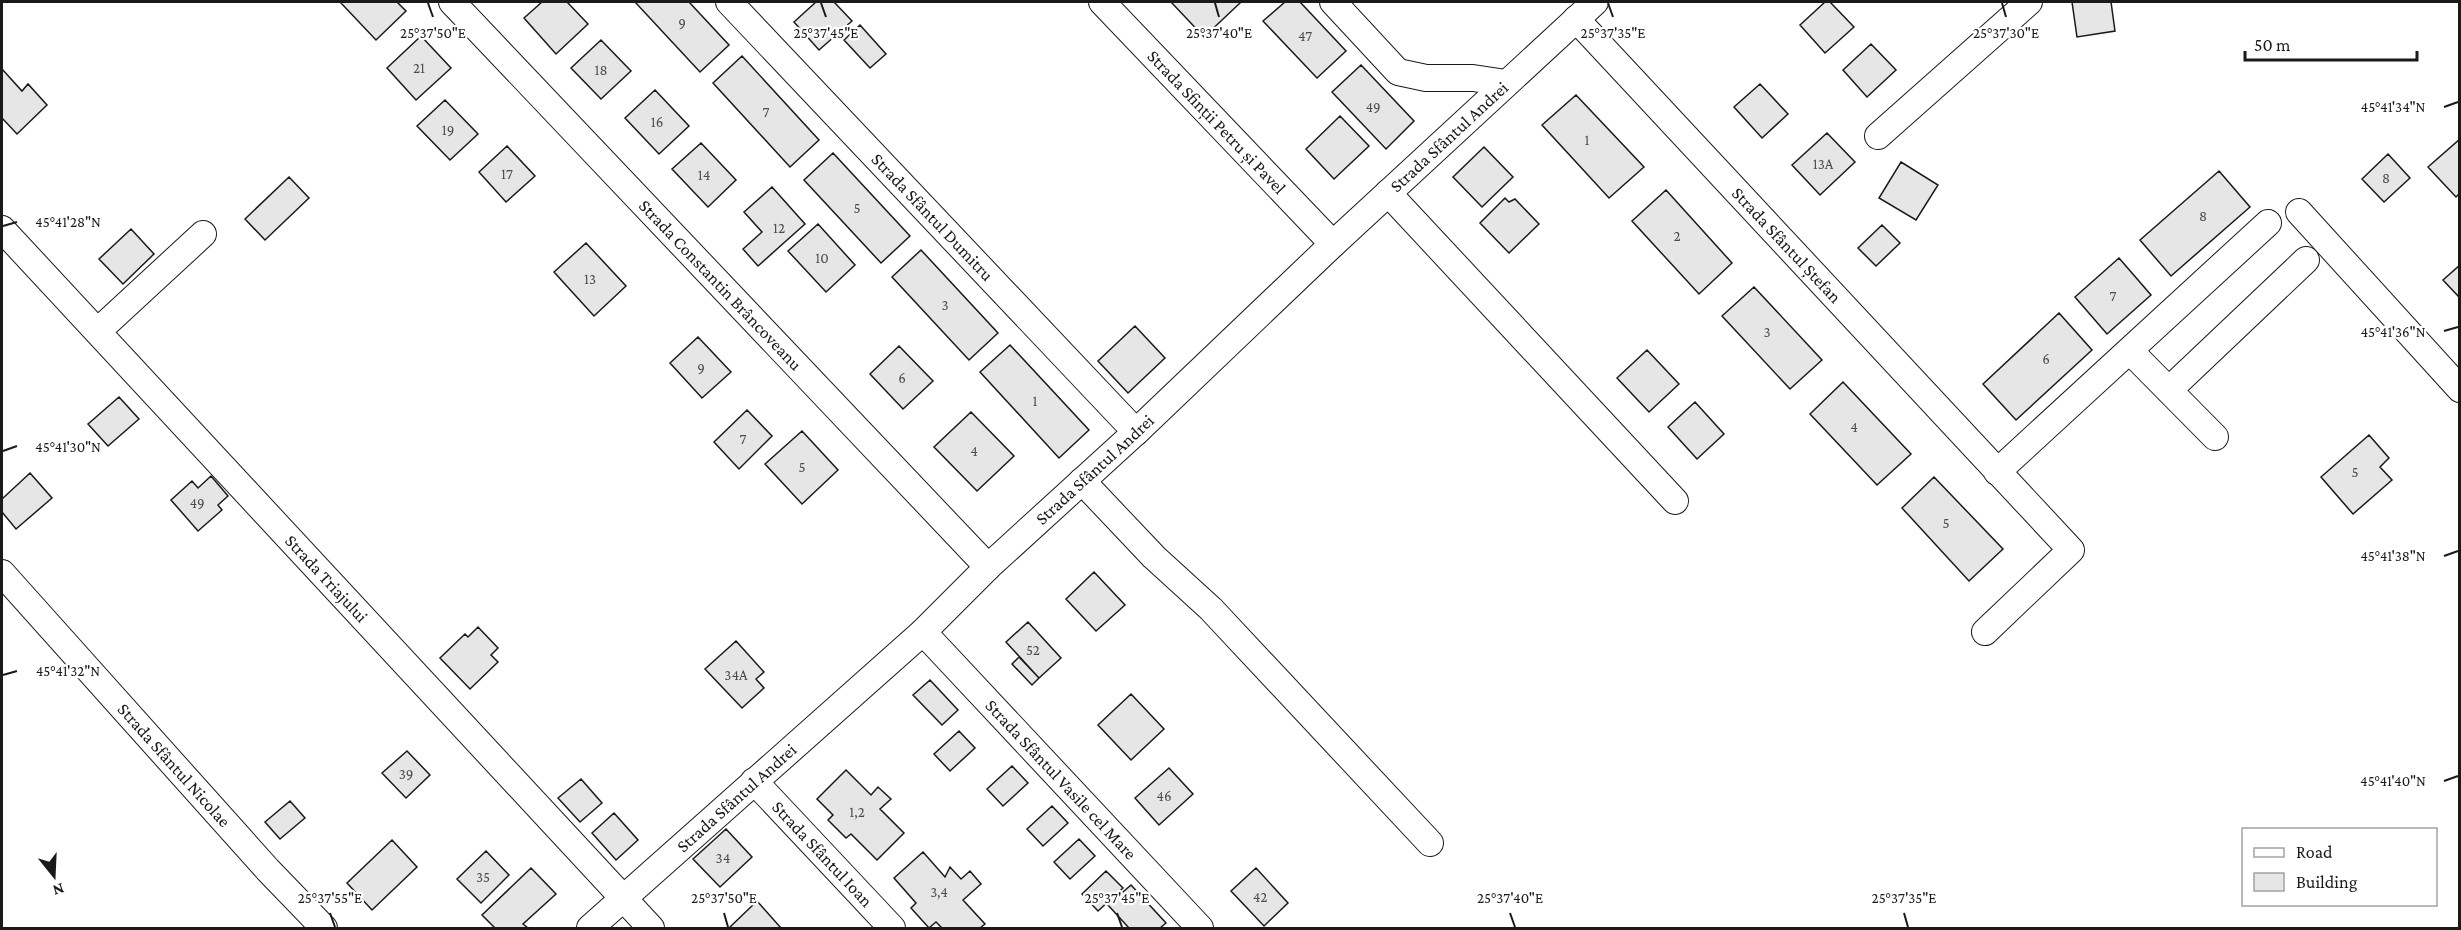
<svg xmlns="http://www.w3.org/2000/svg" width="2461" height="930" viewBox="0 0 2461 930" font-family="'Crimson Pro',serif">
	<style>
		.building { fill: #e6e6e6; stroke: #1a1a1a; stroke-width: 1.5 }
		.lines { fill: none; stroke-linecap: round; stroke-linejoin: round }
		.minor-casing { stroke: #1a1a1a; stroke-width: 28 }
		.minor { stroke: #fff; stroke-width: 26 }
		.ticks { fill: none; stroke: #1a1a1a; stroke-width: 2 }
		.labels { text-anchor: middle; dominant-baseline: central; stroke-width: 4.5; stroke-linejoin: round; paint-order: stroke }
		.number-label { font-size: 15px; fill: #4d4d4d }
		.street-label { font-size: 18px; fill: #1a1a1a; stroke: #fff }
		.ticks-label { font-size: 15px; text-anchor: middle; fill: #1a1a1a; stroke: #fff; stroke-width: 4.5; stroke-linejoin: round; paint-order: stroke }
	</style>
	<rect width="100%" height="100%" fill="#fff"/>
	<path class="building" d="M343,2H397L406,11L376,40L341,3Z
		M542,2H567L588,24L556,54L524,18Z
		M635,2H689L729,45L700,72Z
		M816,2H834L852,21L819,50L794,22Z
		M1171,2H1239L1240,3L1204,37Z
		M1285,2H1300L1346,51L1317,78L1263,21Z
		M1825,2H1830L1854,27L1825,53L1800,25Z
		M2072,2H2111L2115,31L2077,37Z
		M860,25L886,54L870,68L844,40Z
		M421,36L451,68L416,100L387,68Z
		M601,40L631,71L601,99L571,68Z
		M1871,44L1896,70L1867,97L1843,70Z
		M742,56L819,140L790,167L713,83Z
		M1361,65L1414,121L1386,149L1332,92Z
		M2,69L22,91L28,84L47,105L17,134L2,118Z
		M1760,84L1788,114L1762,138L1734,107Z
		M655,90L689,126L659,154L625,118Z
		M1576,95L1644,167L1609,198L1542,125Z
		M445,100L478,134L450,160L417,126Z
		M1340,116L1369,146L1334,179L1306,149Z
		M1827,133L1855,162L1820,195L1792,165Z
		M2460,139V193L2456,197L2428,167Z
		M701,143L736,180L708,207L672,169Z
		M507,146L535,176L506,202L479,172Z
		M1484,147L1513,177L1482,207L1453,177Z
		M833,153L910,236L881,263L804,180Z
		M2388,154L2410,178L2384,202L2362,179Z
		M1901,162L1938,185L1916,220L1879,198Z
		M2219,171L2250,207L2171,276L2140,240Z
		M289,177L309,198L265,240L245,219Z
		M772,187L805,224L758,266L743,249L762,232L744,212Z
		M1666,190L1732,263L1699,294L1632,221Z
		M1505,198L1509,202L1515,199L1539,224L1509,253L1480,223Z
		M818,224L855,265L826,292L788,251Z
		M1882,225L1900,243L1876,266L1858,248Z
		M131,229L154,254L123,284L99,259Z
		M586,243L626,286L594,316L554,272Z
		M921,250L998,333L969,360L892,277Z
		M2119,258L2151,295L2107,334L2075,297Z
		M2460,265V298L2443,280Z
		M1754,287L1822,360L1790,389L1722,316Z
		M2059,313L2092,350L2016,420L1983,384Z
		M1135,326L1165,358L1128,393L1098,361Z
		M698,337L731,372L702,398L670,363Z
		M1010,345L1089,430L1059,458L980,372Z
		M899,346L933,381L903,409L870,374Z
		M1647,350L1679,384L1649,412L1617,378Z
		M1843,382L1911,454L1877,485L1810,414Z
		M119,397L139,419L108,446L88,424Z
		M1695,402L1724,434L1697,459L1668,427Z
		M747,410L772,436L739,469L714,442Z
		M971,412L1014,456L977,491L934,447Z
		M802,431L838,470L802,504L765,464Z
		M2369,435L2389,458L2380,467L2392,480L2353,514L2321,477Z
		M30,473L52,498L16,529L2,512V499Z
		M211,476L228,496L218,505L222,510L198,531L171,500L192,481L198,488Z
		M1934,477L2003,549L1969,581L1902,508Z
		M1094,572L1125,605L1096,631L1066,599Z
		M1028,622L1061,658L1039,678L1006,642Z
		M478,627L498,648L491,655L498,662L470,689L440,658L465,634L468,637Z
		M736,641L764,672L756,679L764,688L742,708L705,669Z
		M1019,657L1039,678L1032,685L1012,664Z
		M930,680L958,710L942,725L913,695Z
		M1131,694L1164,729L1131,760L1098,725Z
		M959,731L975,748L950,771L934,754Z
		M407,751L430,775L406,798L382,773Z
		M1012,766L1028,783L1003,806L987,789Z
		M1169,768L1193,794L1159,825L1135,798Z
		M846,770L871,795L878,787L891,799L880,809L904,833L877,860L851,834L846,838L828,820L833,815L817,799Z
		M581,779L602,803L580,822L558,798Z
		M290,801L305,818L280,839L265,822Z
		M1052,806L1068,823L1043,846L1027,829Z
		M614,813L638,840L616,860L592,833Z
		M726,829L752,857L720,887L693,859Z
		M1079,839L1095,856L1070,879L1054,862Z
		M392,840L417,867L372,910L347,883Z
		M486,851L509,875L481,903L457,879Z
		M923,852L945,877L950,867L961,879L970,871L981,884L963,900L985,924L980,928H942L936,922L929,928L911,908L916,903L894,878Z
		M531,868L556,894L523,924L528,928H495L482,915Z
		M1256,868L1288,903L1264,926L1231,891Z
		M1106,871L1123,888L1098,911L1082,894Z
		M1131,885L1166,923L1160,928H1129L1108,905Z
		M757,901L781,928H729Z"/>
	<g class="lines">
		<defs>
			<g id="minor">
				<path id="s1" d="M452,2L988,567"/>
				<path id="s2" d="M729,2L1136,432"/>
				<path id="s3" d="M1102,2L1333,244"/>
				<path d="M1333,2L1398,72L1426,78H1473L1506,83"/>
				<path id="s4" d="M1576,19L2071,550L1985,632"/>
				<path d="M1878,136L2029,2"/>
				<path d="M1388,193L1675,501"/>
				<path d="M2299,212L2460,389"/>
				<path id="s5" d="M2,229L651,928"/>
				<path d="M98,331L203,234"/>
				<path d="M2130,351L2215,437"/>
				<path d="M2169,390L2306,260"/>
				<path d="M1997,472L2268,223"/>
				<path d="M1082,481L1154,557L1211,609L1430,843"/>
				<path id="s6" d="M2,573L268,870L324,928"/>
				<path id="s7" d="M923,632L1200,928"/>
				<path id="s8" d="M754,781L892,928"/>
				<path id="s9" d="M590,928L923,632L988,567L1136,432L1333,244L1595,2"/>
			</g>
		</defs>
		<use href="#minor" class="minor-casing"/>
		<use href="#minor" class="minor"/>
	</g>
	<path class="ticks" d="M428,3L433,17M821,3L826,17M1215,3L1219,17M1608,3L1613,17M2002,3L2006,17M2444,107L2458,102M3,226L17,222M2444,331L2458,327M3,451L17,446M2444,556L2458,551M3,675L17,671M2444,781L2458,776M330,913L335,927M724,913L728,927M1117,913L1122,927M1510,913L1515,927M1904,913L1908,927"/>
	<g class="labels">
		<g class="number-label">
			<text x="682" y="23">9</text>
			<text x="1305" y="36">47</text>
			<text x="419" y="68">21</text>
			<text x="601" y="70">18</text>
			<text x="1373" y="107">49</text>
			<text x="766" y="112">7</text>
			<text x="657" y="122">16</text>
			<text x="448" y="130">19</text>
			<text x="1587" y="140">1</text>
			<text x="1823" y="164">13A</text>
			<text x="507" y="174">17</text>
			<text x="704" y="175">14</text>
			<text x="2386" y="178">8</text>
			<text x="857" y="208">5</text>
			<text x="2203" y="216">8</text>
			<text x="779" y="228">12</text>
			<text x="1677" y="236">2</text>
			<text x="822" y="258">10</text>
			<text x="590" y="279">13</text>
			<text x="2113" y="296">7</text>
			<text x="945" y="305">3</text>
			<text x="1767" y="332">3</text>
			<text x="2046" y="359">6</text>
			<text x="701" y="368">9</text>
			<text x="902" y="378">6</text>
			<text x="1035" y="401">1</text>
			<text x="1854" y="427">4</text>
			<text x="743" y="439">7</text>
			<text x="974" y="451">4</text>
			<text x="802" y="467">5</text>
			<text x="2355" y="472">5</text>
			<text x="197" y="503">49</text>
			<text x="1946" y="523">5</text>
			<text x="1033" y="650">52</text>
			<text x="736" y="675">34A</text>
			<text x="406" y="774">39</text>
			<text x="1164" y="796">46</text>
			<text x="857" y="812">1,2</text>
			<text x="723" y="858">34</text>
			<text x="483" y="877">35</text>
			<text x="939" y="892">3,4</text>
			<text x="1260" y="897">42</text>
		</g>
		<g class="street-label">
			<text stroke="none"><textPath href="#s3" startOffset="166">Strada Sfinții Petru și Pavel</textPath></text>
			<text stroke="none"><textPath href="#s9" startOffset="1168">Strada Sfântul Andrei</textPath></text>
			<text stroke="none"><textPath href="#s2" startOffset="296">Strada Sfântul Dumitru</textPath></text>
			<text stroke="none"><textPath href="#s4" startOffset="309">Strada Sfântul Ștefan</textPath></text>
			<text stroke="none"><textPath href="#s1" startOffset="390">Strada Constantin Brâncoveanu</textPath></text>
			<text stroke="none"><textPath href="#s9" startOffset="682">Strada Sfântul Andrei</textPath></text>
			<text stroke="none"><textPath href="#s5" startOffset="477">Strada Triajului</textPath></text>
			<text stroke="none"><textPath href="#s6" startOffset="258">Strada Sfântul Nicolae</textPath></text>
			<text stroke="none"><textPath href="#s7" startOffset="202">Strada Sfântul Vasile cel Mare</textPath></text>
			<text stroke="none"><textPath href="#s9" startOffset="196">Strada Sfântul Andrei</textPath></text>
			<text stroke="none"><textPath href="#s8" startOffset="100">Strada Sfântul Ioan</textPath></text>
		</g>
	</g>
	<g class="ticks-label">
		<text x="433" y="38">25°37'50"E</text>
		<text x="826" y="38">25°37'45"E</text>
		<text x="1219" y="38">25°37'40"E</text>
		<text x="1613" y="38">25°37'35"E</text>
		<text x="2006" y="38">25°37'30"E</text>
		<text x="2393" y="112">45°41'34"N</text>
		<text x="68" y="227">45°41'28"N</text>
		<text x="2393" y="337">45°41'36"N</text>
		<text x="68" y="452">45°41'30"N</text>
		<text x="2393" y="561">45°41'38"N</text>
		<text x="68" y="676">45°41'32"N</text>
		<text x="2393" y="786">45°41'40"N</text>
		<text x="330" y="903">25°37'55"E</text>
		<text x="724" y="903">25°37'50"E</text>
		<text x="1117" y="903">25°37'45"E</text>
		<text x="1510" y="903">25°37'40"E</text>
		<text x="1904" y="903">25°37'35"E</text>
	</g>
	<rect width="2461" height="930" fill="none" stroke="#1a1a1a" stroke-width="6"/>
	<rect x="2242" y="828" width="195" height="78" fill="#ffffff" stroke="#a3a3a3" stroke-width="1.5"/>
	<rect x="2254" y="848" width="30" height="9" fill="#ffffff" stroke="#a3a3a3" stroke-width="1.5"/>
	<text x="2296" y="858" font-size="18" fill="#1a1a1a">Road</text>
	<rect x="2254" y="873" width="30" height="18" fill="#e6e6e6" stroke="#a3a3a3" stroke-width="1.5"/>
	<text x="2296" y="888" font-size="18" fill="#1a1a1a">Building</text>
	<g transform="translate(54 876) rotate(162)" stroke="#ffffff" stroke-width="4.5" paint-order="stroke">
	<path d="M0-4.5L10 22L0 15L-10 22Z" fill="#1a1a1a"/>
	<text y="-9" font-size="16" font-weight="bold" text-anchor="middle" fill="#1a1a1a">N</text>
	</g>
	<path d="M2245 51v9h172v-9" fill="none" stroke="#1a1a1a" stroke-width="3"/>
	<text x="2254" y="51" font-size="18" fill="#1a1a1a" stroke="#ffffff" stroke-width="4.5" paint-order="stroke">50 m</text>
</svg>
